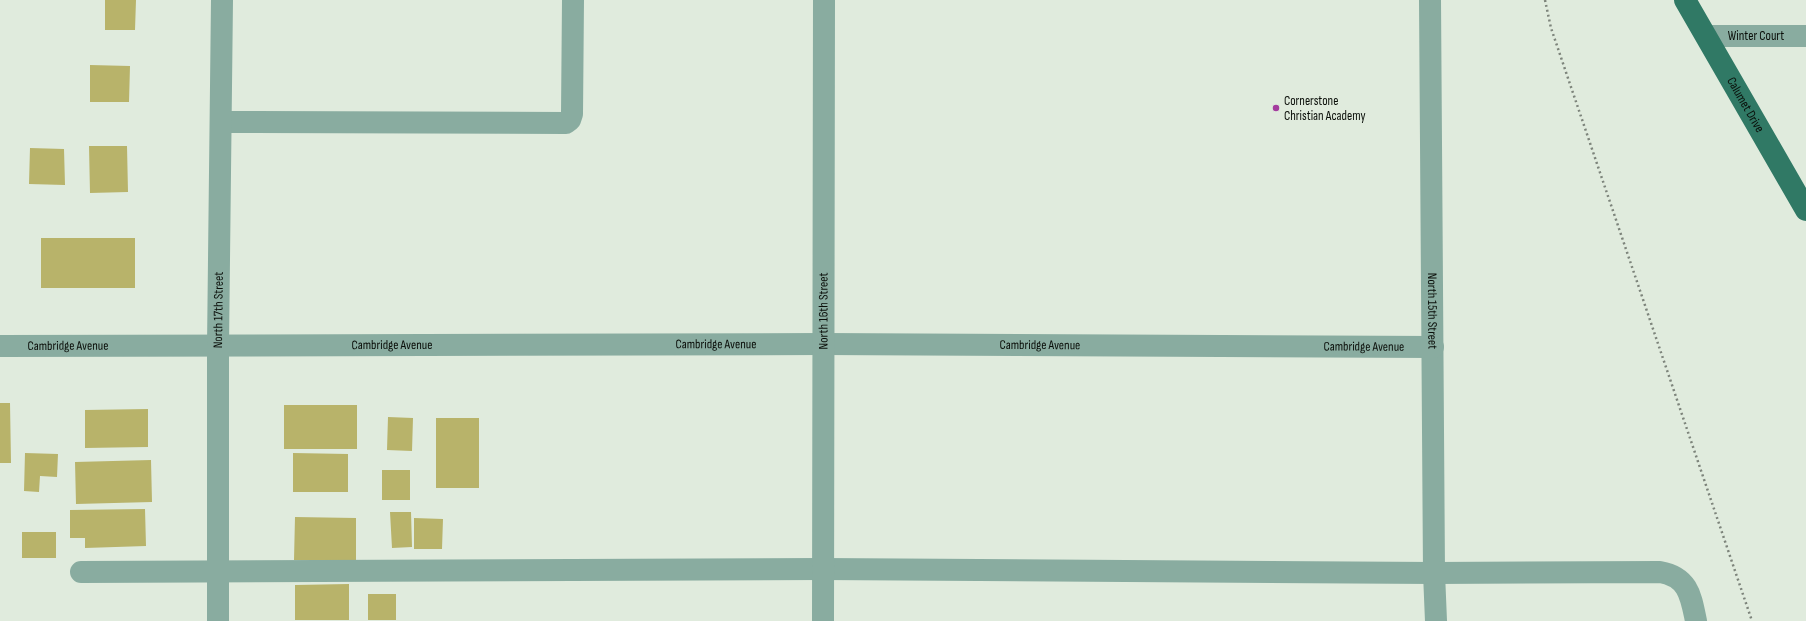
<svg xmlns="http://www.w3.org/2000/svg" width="1806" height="621" viewBox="0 0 1806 621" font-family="'Sofia Sans Condensed',sans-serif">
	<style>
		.building { fill: #b8b36a }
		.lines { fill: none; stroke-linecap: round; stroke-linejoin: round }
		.path { stroke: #7d847b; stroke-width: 2.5; stroke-dasharray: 2 3; stroke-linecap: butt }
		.minor { stroke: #89aca0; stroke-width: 22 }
		.major { stroke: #307965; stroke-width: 22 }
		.poi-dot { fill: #a43c9e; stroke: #e0ebdd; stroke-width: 1.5 }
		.labels { text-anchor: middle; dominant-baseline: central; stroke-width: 3; stroke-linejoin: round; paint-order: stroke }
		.street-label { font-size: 13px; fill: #0a0e09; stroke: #e0ebdd }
		.poi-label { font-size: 13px; fill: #0a0e09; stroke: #e0ebdd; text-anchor: start }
	</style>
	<rect width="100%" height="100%" fill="#e0ebdd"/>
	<path class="building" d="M105,0H136L135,30H105Z
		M90,65L130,66L129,102H90Z
		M89,146H127L128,192L90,193Z
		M30,148L64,149L65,185L29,184Z
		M41,238H135V288H41Z
		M0,403H10L11,463H0Z
		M284,405H357V449H284Z
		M148,409V447L85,448V410Z
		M388,417L413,418L412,451L387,450Z
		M436,418H479V488H436Z
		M25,453L58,454L57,477L40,476L39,492L24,491Z
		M293,453L348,454V492H293Z
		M151,460L152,502L76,504L75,462Z
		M382,470H410V500H382Z
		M145,509L146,546L85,548V538H70V510Z
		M390,512H411L412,547L392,548Z
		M295,517L356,518V561L294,560Z
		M414,518L443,519L442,549H414Z
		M22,532H56V558H22Z
		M349,584V620H295V585Z
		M368,594H396V620H368Z"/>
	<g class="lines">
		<path class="path" d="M1545,0L1551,28L1752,621"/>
		<g class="minor">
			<path id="s1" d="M1430,0L1434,573L1436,621"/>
			<path id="s2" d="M1707,36H1806"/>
			<path d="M222,122L566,123L570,120L572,114L573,0"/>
			<path id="s3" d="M0,346L823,344L1433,347"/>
			<path d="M81,572L822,569L1434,573L1660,572C1689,577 1691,597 1696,621"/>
			<path id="s4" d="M218,621V346L222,0"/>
			<path id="s5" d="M823,621L824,0"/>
		</g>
		<path class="major" id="s6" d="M1685,0L1806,210"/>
	</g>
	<circle class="poi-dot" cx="1276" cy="108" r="4"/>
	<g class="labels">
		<g class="street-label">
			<text stroke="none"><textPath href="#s2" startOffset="49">Winter Court</textPath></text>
			<text stroke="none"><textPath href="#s6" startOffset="121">Calumet Drive</textPath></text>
			<text stroke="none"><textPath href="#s4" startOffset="311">North 17th Street</textPath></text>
			<text stroke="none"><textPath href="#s5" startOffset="310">North 16th Street</textPath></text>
			<text stroke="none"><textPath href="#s1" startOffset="311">North 15th Street</textPath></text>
			<text stroke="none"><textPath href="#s3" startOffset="716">Cambridge Avenue</textPath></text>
			<text stroke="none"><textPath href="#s3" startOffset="1040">Cambridge Avenue</textPath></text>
			<text stroke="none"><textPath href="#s3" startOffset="68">Cambridge Avenue</textPath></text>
			<text stroke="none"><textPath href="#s3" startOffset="392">Cambridge Avenue</textPath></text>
			<text stroke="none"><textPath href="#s3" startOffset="1364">Cambridge Avenue</textPath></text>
		</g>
		<g class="poi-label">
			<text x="1284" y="101">Cornerstone<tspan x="1284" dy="15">Christian Academy</tspan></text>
		</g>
	</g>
</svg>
